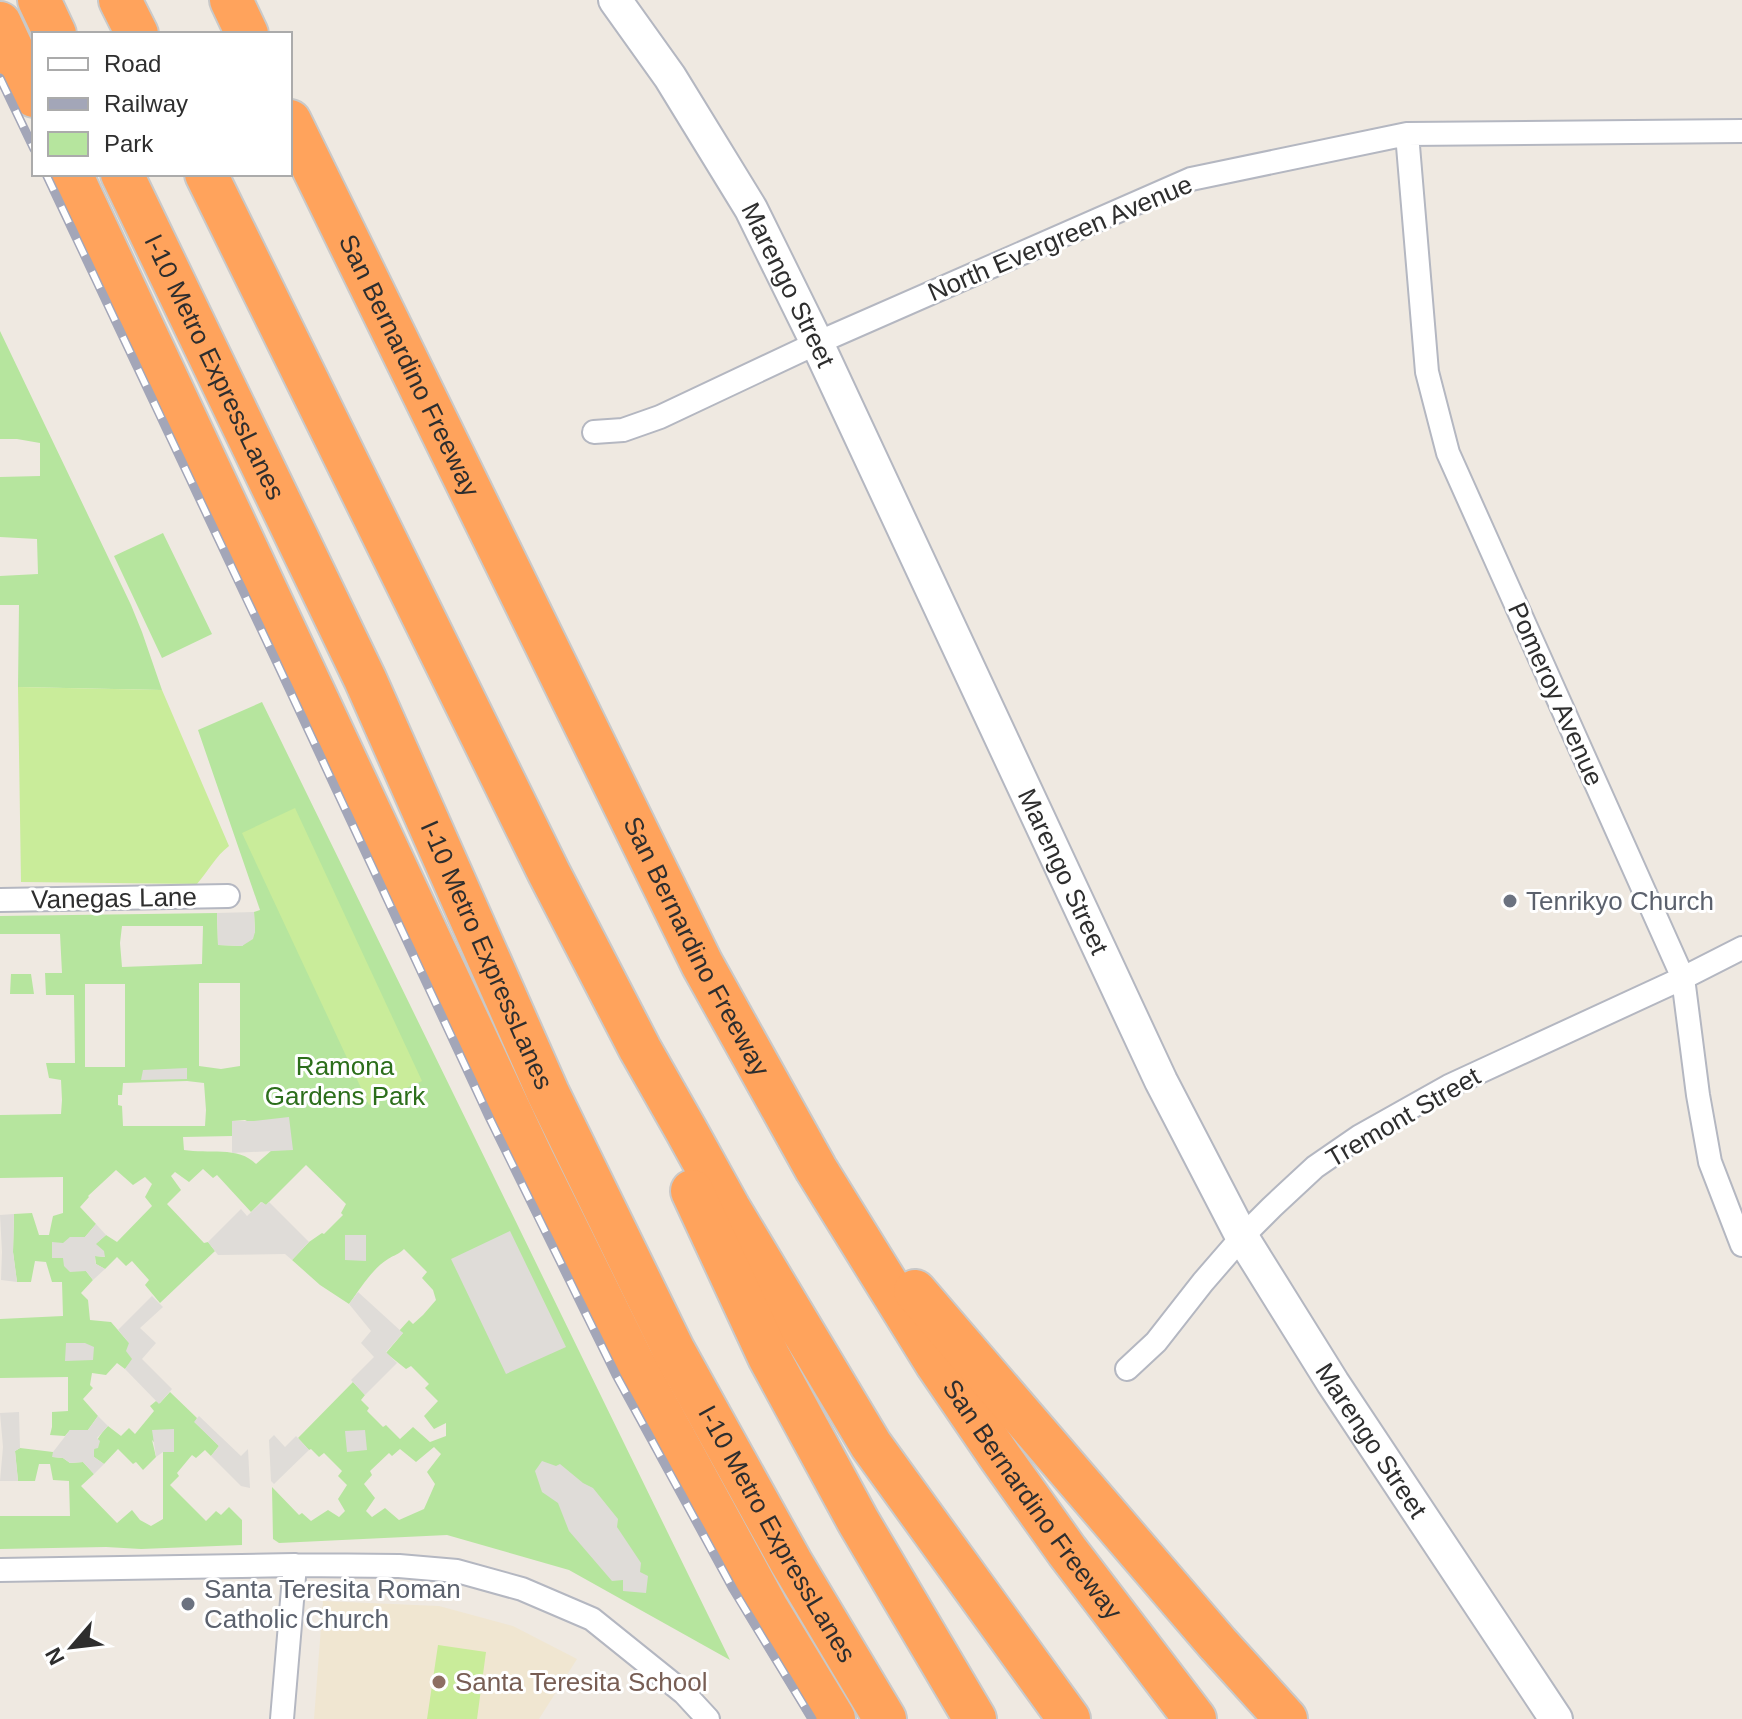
<svg xmlns="http://www.w3.org/2000/svg" width="1742" height="1719" viewBox="0 0 1742 1719" font-family="Helvetica,sans-serif">
	<style>
		.education { fill: #f0e6d1 }
		.green { fill: #b6e59e; fill-rule: evenodd }
		.pitch { fill: #c9ec9a }
		.plaza { fill: #dfdcd8 }
		.lines { fill: none; stroke-linecap: round; stroke-linejoin: round }
		.minor-casing { stroke: #b4b7c1; stroke-width: 26 }
		.secondary-casing { stroke: #b4b7c1; stroke-width: 36 }
		.motorway-casing { stroke: #c9c9c9; stroke-width: 46 }
		.minor { stroke: #fff; stroke-width: 22 }
		.secondary { stroke: #fff; stroke-width: 32 }
		.motorway { stroke: #ffa35c; stroke-width: 42 }
		.rail-casing { stroke: #a3a6b8; stroke-width: 9 }
		.rail { stroke: #fff; stroke-width: 6; stroke-dasharray: 18; stroke-linecap: butt }
		.worship-dot { fill: #6b7280; stroke: #fff; stroke-width: 3 }
		.education-dot { fill: #8d6e63; stroke: #fff; stroke-width: 3 }
		.labels { text-anchor: middle; dominant-baseline: central; stroke-width: 6; stroke-linejoin: round; paint-order: stroke }
		.street-label { font-size: 26px; fill: #2e2e2e; stroke: #fff }
		.worship-label { font-size: 26px; fill: #5b616d; stroke: #fff; text-anchor: start }
		.park-label { font-size: 26px; fill: #2c6e1b; stroke: #fff }
		.education-label { font-size: 26px; fill: #785e54; stroke: #fff; text-anchor: start }
	</style>
	<rect width="100%" height="100%" fill="#efe9e1"/>
	<path class="education" d="M323,1601L439,1606L513,1626L577,1659L539,1719H314Z"/>
	<path class="green" d="M0,331L131,605L142,632L162,690L18,687L19,605H0V576L38,574L37,539L0,537V477L40,476V443L17,439H0Z
		M163,533L212,634L162,658L114,556Z
		M262,702L730,1660L569,1570L447,1535L279,1543L273,1539L272,1487L299,1515L302,1513L311,1521L328,1510L339,1517L345,1511L338,1499L347,1485L338,1476L342,1471L324,1453L319,1457L311,1449L309,1450L298,1438L353,1382L365,1395L361,1400L369,1408L367,1411L383,1427L386,1425L400,1439L413,1427L430,1442L446,1436V1423L434,1429L424,1416L438,1401L425,1388L429,1384L411,1366L406,1369L386,1353L403,1333L399,1331L409,1320L413,1324L423,1315L436,1300L433,1290L422,1278L427,1272L404,1249C398,1255 394,1255 388,1259C372,1269 360,1289 349,1304L320,1285L292,1260L309,1242L322,1233L324,1234L343,1215L341,1213L346,1204L306,1165L266,1205L261,1202L251,1212L217,1175L213,1178L203,1169L189,1182L175,1172L171,1176L181,1190L167,1204L204,1243L208,1242L215,1251L160,1303L145,1285L149,1280L132,1261L126,1266L117,1257L105,1269L96,1264L95,1256L105,1257L95,1244L106,1235L117,1242L152,1206L145,1197L152,1184L145,1177L133,1185L116,1170L88,1196L89,1197L80,1207L96,1224L85,1237H70L64,1258L86,1271L93,1280L81,1293L88,1300L90,1320L111,1322L130,1344L133,1359L125,1369L117,1363L106,1375L92,1373L90,1385L93,1388L83,1399L98,1416L88,1430H70L65,1436L50,1435L52,1427V1412L68,1411V1377L0,1378V1319L63,1316L62,1282H52L46,1262L35,1261L31,1282H17L13,1252L14,1214L32,1213L39,1235H49L53,1216L63,1213V1177L0,1178V1115L61,1114L62,1100L61,1080L49,1078L46,1063H75L74,995H46L45,973H62L60,934H0V916L217,913L218,945L242,946L255,932L254,912L260,910L198,730ZM122,926H203L202,964L122,967L120,943ZM199,983H240V1066L221,1069L199,1066ZM85,984H125V1067H85ZM187,1081L204,1083L206,1110L205,1126H123L122,1106L118,1105V1095H122L123,1083ZM245,1120L249,1122L272,1150L256,1164C239,1146 207,1154 184,1150L183,1137L232,1136V1121ZM434,1447L441,1454L427,1472L435,1484L424,1509L399,1520L385,1508L372,1517L366,1511L375,1498L364,1484L372,1475L370,1471L389,1453L392,1456L400,1449L416,1462Z
		M11,974H31L34,994H10Z
		M170,1392L197,1418L195,1422L219,1446L211,1456L205,1450L196,1458L192,1455L177,1473L179,1476L170,1485L206,1521L216,1511L221,1515L229,1507L242,1520V1545L141,1549L106,1547L0,1549V1516H70L69,1481L53,1480L50,1464H39L35,1481H18L15,1451L20,1448L53,1452V1457L63,1458L70,1463L83,1462L94,1474L81,1486L117,1523L132,1510L140,1520L151,1526L163,1519V1452L152,1440L156,1457L143,1470L136,1462L133,1464L118,1449L104,1464L94,1457C93,1443 99,1436 108,1426L121,1436L129,1428L135,1434L154,1411L150,1406L156,1401L160,1403Z"/>
	<path class="pitch" d="M18,687L162,690L229,846C215,857 209,870 197,884L21,882Z
		M295,808L422,1081L369,1105L242,833Z
		M438,1645L486,1652L477,1719H427Z"/>
	<path class="plaza" d="M254,912L255,932L253,939L242,946L218,945L217,913Z
		M187,1068V1079L141,1080L143,1070Z
		M289,1117L293,1150L232,1153V1121H254Z
		M262,1202L266,1205L269,1202L309,1242L292,1260L285,1254L218,1255L208,1242L241,1209L247,1216Z
		M14,1214L13,1252L17,1282L1,1280L2,1252L0,1215Z
		M96,1224L106,1235L96,1244L104,1251L105,1257L95,1256V1261L96,1264L105,1269L93,1280L86,1271L70,1272L64,1266L63,1258H52V1242L63,1243L70,1237H85Z
		M510,1231L566,1347L506,1374L451,1259Z
		M345,1235H366V1261L345,1260Z
		M358,1292L403,1333L386,1352L397,1363L365,1395L351,1380L374,1357L361,1343L371,1331L349,1304Z
		M152,1296L163,1307L140,1328L156,1343L142,1359L172,1389L159,1404L125,1369L132,1359L126,1351L129,1343L118,1330Z
		M66,1343H85L94,1347L93,1360L65,1361Z
		M19,1412L20,1448L15,1451L18,1481H0L3,1447L0,1413Z
		M98,1416L108,1426L97,1438L100,1441L98,1448L94,1449V1457L104,1464L94,1474L83,1462L70,1463L63,1458L52,1457L53,1452L70,1430H88Z
		M199,1416L241,1456L248,1449L250,1488L241,1486L211,1456L219,1446L194,1422Z
		M174,1429V1452H163L156,1457L152,1430Z
		M365,1430L367,1450L347,1452L345,1431Z
		M274,1435L285,1447L296,1436L309,1450L274,1484L271,1481L269,1440Z
		M542,1461L556,1466L560,1464L583,1483L593,1488L618,1519L617,1527L641,1563L640,1572L648,1576L646,1593L623,1591V1580L612,1581L569,1531L558,1503L542,1492L535,1471Z"/>
	<g class="lines">
		<defs>
			<path id="minor" d="M1407,134L1427,372L1448,453L1683,978L1698,1095L1710,1162L1742,1245
				M594,432L623,430L660,417L817,343L1191,179L1407,134L1742,131
				M0,900L228,896
				M1127,1369L1156,1342L1203,1282L1242,1237L1272,1207L1315,1167L1360,1136L1449,1086L1683,978L1742,948
				M0,1570L295,1565L399,1566L457,1571L522,1589L592,1619L684,1693L708,1719
				M282,1719L295,1565"/>
			<g id="secondary">
				<path id="s1" d="M615,0L670,77L751,209L817,343L1161,1081L1242,1237L1333,1383L1556,1719"/>
			</g>
			<g id="motorway">
				<path d="M39,0L55,34"/>
				<path d="M120,0L137,34"/>
				<path d="M231,0L247,34"/>
				<path d="M0,23L34,96"/>
				<path id="s2" d="M290,121L702,964L816,1169L936,1363L1000,1457L1067,1551L1195,1719"/>
				<path d="M71,174L531,1156L633,1362L768,1610L834,1719"/>
				<path id="s3" d="M122,174L365,679L548,1093L674,1351L791,1562L885,1719"/>
				<path d="M206,174L549,873L640,1049L686,1130L729,1208L871,1445L1069,1719"/>
				<path d="M692,1191L769,1357L858,1521L975,1719"/>
				<path d="M915,1291L1218,1644L1286,1719"/>
			</g>
		</defs>
		<use href="#minor" class="minor-casing"/>
		<use href="#secondary" class="secondary-casing"/>
		<use href="#motorway" class="motorway-casing"/>
		<use href="#minor" class="minor"/>
		<use href="#secondary" class="secondary"/>
		<use href="#motorway" class="motorway"/>
		<defs>
			<path id="rail" d="M0,78L34,149
				M46,174L277,663L489,1117L616,1375L733,1589L812,1719"/>
		</defs>
		<use href="#rail" class="rail-casing"/>
		<use href="#rail" class="rail"/>
	</g>
	<g class="worship-dot">
		<circle cx="1510" cy="901" r="8"/>
		<circle cx="188" cy="1604" r="8"/>
	</g>
	<circle class="education-dot" cx="439" cy="1682" r="8"/>
	<g class="labels">
		<g class="street-label">
			<text transform="translate(1060 238) rotate(-23)">North Evergreen Avenue</text>
			<text stroke="none"><textPath href="#s1" startOffset="334">Marengo Street</textPath></text>
			<text stroke="none"><textPath href="#s2" startOffset="272">San Bernardino Freeway</textPath></text>
			<text stroke="none"><textPath href="#s3" startOffset="214">I-10 Metro ExpressLanes</textPath></text>
			<text transform="translate(1556 694) rotate(66)">Pomeroy Avenue</text>
			<text stroke="none"><textPath href="#s1" startOffset="982">Marengo Street</textPath></text>
			<text transform="translate(114 898) rotate(-1)">Vanegas Lane</text>
			<text stroke="none"><textPath href="#s2" startOffset="920">San Bernardino Freeway</textPath></text>
			<text stroke="none"><textPath href="#s3" startOffset="862">I-10 Metro ExpressLanes</textPath></text>
			<text transform="translate(1403 1117) rotate(-30)">Tremont Street</text>
			<text stroke="none"><textPath href="#s1" startOffset="1630">Marengo Street</textPath></text>
			<text stroke="none"><textPath href="#s2" startOffset="1568">San Bernardino Freeway</textPath></text>
			<text stroke="none"><textPath href="#s3" startOffset="1510">I-10 Metro ExpressLanes</textPath></text>
		</g>
		<g class="worship-label">
			<text x="1526" y="901">Tenrikyo Church</text>
			<text x="204" y="1589">Santa Teresita Roman<tspan x="204" dy="30">Catholic Church</tspan></text>
		</g>
		<g class="park-label">
			<text x="345" y="1066">Ramona<tspan x="345" dy="30">Gardens Park</tspan></text>
		</g>
		<g class="education-label">
			<text x="455" y="1682">Santa Teresita School</text>
		</g>
	</g>
	<rect x="32" y="32" width="260" height="144" fill="#ffffff" stroke="#ababab" stroke-width="2"/>
	<rect x="48" y="58" width="40" height="12" fill="#ffffff" stroke="#ababab" stroke-width="2"/>
	<text x="104" y="72" font-size="24" fill="#2e2e2e">Road</text>
	<rect x="48" y="98" width="40" height="12" fill="#a3a6b8" stroke="#ababab" stroke-width="2"/>
	<text x="104" y="112" font-size="24" fill="#2e2e2e">Railway</text>
	<rect x="48" y="132" width="40" height="24" fill="#b6e59e" stroke="#ababab" stroke-width="2"/>
	<text x="104" y="152" font-size="24" fill="#2e2e2e">Park</text>
	<g transform="translate(72 1647) rotate(242)" stroke="#ffffff" stroke-width="6" paint-order="stroke">
	<path d="M0-6L14 30L0 20L-14 30Z" fill="#2e2e2e"/>
	<text y="-12" font-size="22" font-weight="bold" text-anchor="middle" fill="#2e2e2e">N</text>
	</g>
</svg>
